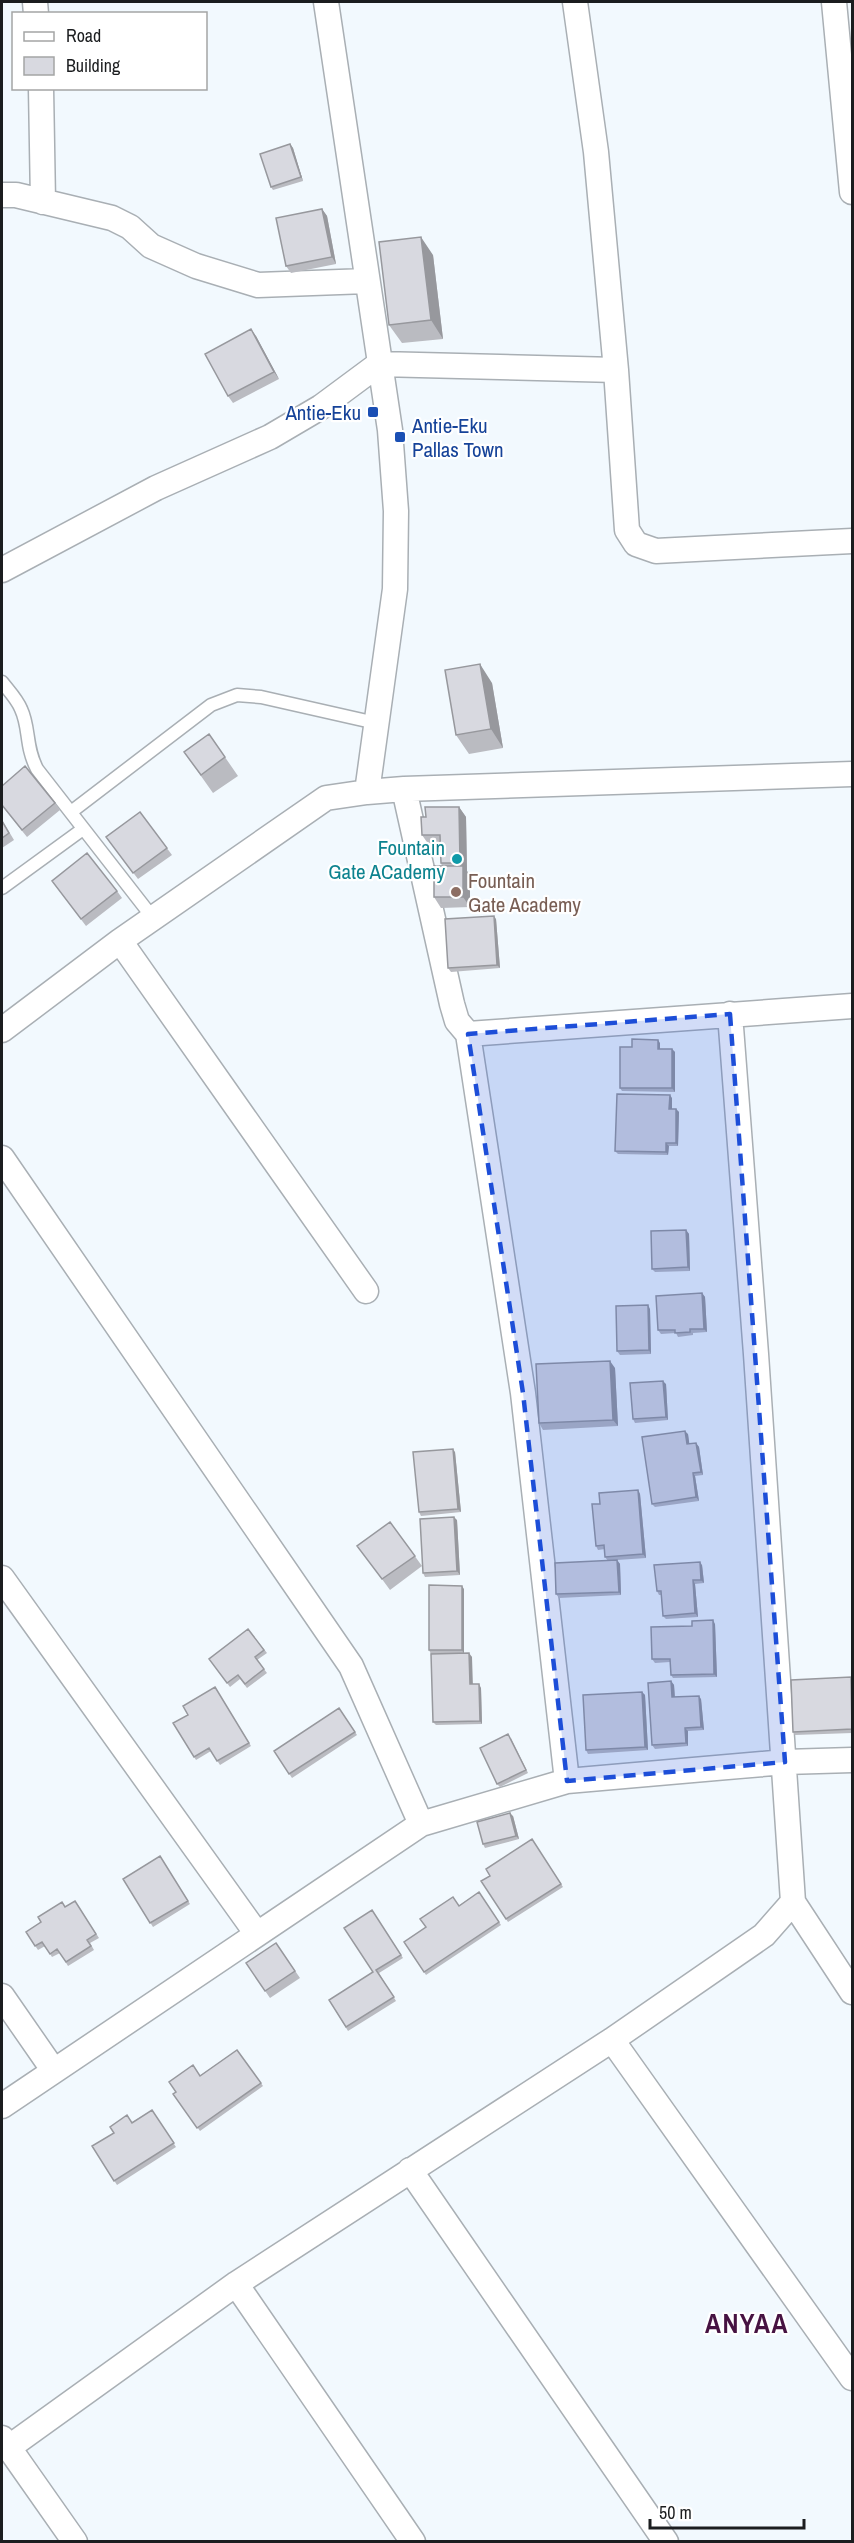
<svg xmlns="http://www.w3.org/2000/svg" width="854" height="2543" viewBox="0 0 854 2543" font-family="'Archivo Narrow',sans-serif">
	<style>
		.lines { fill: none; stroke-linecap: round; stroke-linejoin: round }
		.service-casing { stroke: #a9afb4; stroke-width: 15 }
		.minor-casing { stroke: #a9afb4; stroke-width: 27 }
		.service { stroke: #fff; stroke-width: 12 }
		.minor { stroke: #fff; stroke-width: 24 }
		.wall { fill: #babbc1 }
		.shaded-wall { fill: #97989d }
		.building { fill: #d8d9e0; stroke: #97989d; stroke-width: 1.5 }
		.marked { fill: #1d4ed8; fill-opacity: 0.2; stroke: #1d4ed8; stroke-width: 4.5; stroke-dasharray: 12 8; stroke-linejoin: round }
		.transit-dot { fill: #1a4fb4; stroke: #fff; stroke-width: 2 }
		.culture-dot { fill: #0f9aa8; stroke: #fff; stroke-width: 2 }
		.education-dot { fill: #8d6e63; stroke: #fff; stroke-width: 2 }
		.labels { text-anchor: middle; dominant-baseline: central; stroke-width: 4.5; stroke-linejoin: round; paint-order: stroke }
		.transit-label { font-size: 21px; fill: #164399; stroke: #fff; text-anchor: end }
		.culture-label { font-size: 21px; fill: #0d838f; stroke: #fff; text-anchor: end }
		.education-label { font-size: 21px; fill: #785e54; stroke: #fff; text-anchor: start }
		.district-label { font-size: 27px; font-weight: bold; letter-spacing: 1.5px; fill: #471342; stroke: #fff }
	</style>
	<rect width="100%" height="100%" fill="#f2f9fe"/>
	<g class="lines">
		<defs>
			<path id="service" d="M2,682C8,690 17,699 21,709C30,728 25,746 37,769L153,918
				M71,812L211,705L237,695L261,697L376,723
				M2,888L83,829"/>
			<path id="minor" d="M35,2L36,14
				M326,2L390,430L396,511L395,589L367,792
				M575,2L596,152L616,370L627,530L636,544L656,551L852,541
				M834,2L852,192
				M41,88L43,202
				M2,195H16L112,218L130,227L151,246L196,266L258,285L367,281
				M2,570L156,488L270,437L321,407L379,364L616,370
				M404,789L452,1004L457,1021L468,1034L523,1393L567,1781
				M120,941L366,1291
				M730,1014L756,1354L793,1902L852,1992
				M2,1030L120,941L326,798L367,792L404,789L852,774
				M468,1034L852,1006
				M2,1158L351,1666L421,1824
				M2,1578L257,1934
				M2,1996L54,2071
				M612,2040L852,2378
				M2,2106L421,1824L567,1781L785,1762L852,1760
				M410,2170L666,2542
				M236,2284L413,2542
				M2,2438L75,2542
				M8,2448L236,2284L612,2040L764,1935L793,1902"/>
		</defs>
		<use href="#service" class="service-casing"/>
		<use href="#minor" class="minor-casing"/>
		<use href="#service" class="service"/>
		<use href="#minor" class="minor"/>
	</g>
	<path class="wall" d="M290,144L293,148L303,181L273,190L271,187Z
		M322,209L327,216L336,264L291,273L286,266Z
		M433,255L443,339L402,343L389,325Z
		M256,336L279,379L233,403L228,396Z
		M492,683L503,748L469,754L456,735Z
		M209,734L238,776L213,793L184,752Z
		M2,786L55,803L60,810L27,837L2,806Z
		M459,807L466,817L467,871L470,876V907L441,908L434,897L442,866L441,863L440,845H429L422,835L426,817Z
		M140,812L172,855L138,879L106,837Z
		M2,820L14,840L2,848Z
		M52,881L117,891L122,898L86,926Z
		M496,919L500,968L451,972L448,968Z
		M660,1043V1049H672L675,1052V1092L622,1091L620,1088L632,1047Z
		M672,1098V1109H676L679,1112L678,1146H669L668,1155L618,1154L615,1151Z
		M686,1230L689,1234L690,1271L655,1272L652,1269Z
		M702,1293L705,1297L707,1332L693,1333V1335L678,1337L676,1333L661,1334L658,1330Z
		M650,1309L651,1354L620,1355L617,1351Z
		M615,1368L618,1426L543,1430L539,1423Z
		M666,1384L668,1420L635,1423L633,1419Z
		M688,1434L689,1444L696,1443L699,1447L703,1475L695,1476L699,1501L655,1507L652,1504Z
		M455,1452L461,1512L421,1516L419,1512Z
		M638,1490L640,1494L646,1558L617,1560L620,1564L621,1595L559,1598L556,1594L608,1561L605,1557V1549L598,1550L596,1546L600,1504Z
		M457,1520L460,1575L425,1577L423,1573Z
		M390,1522L422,1566L390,1590L365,1556Z
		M702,1565L704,1583L695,1584L698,1617L666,1619L663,1616L661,1595H659L657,1591Z
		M464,1589V1653L472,1657V1684L481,1688L482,1724L436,1725L433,1722L453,1654H431L429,1650Z
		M715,1624L717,1677L673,1678L671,1675L670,1662L655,1663L652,1659L692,1626Z
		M248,1629L267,1653L257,1660L267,1673L247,1688L240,1679L230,1687L209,1659Z
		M852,1680V1733L795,1735L793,1732Z
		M671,1681L674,1685L675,1697L701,1699L704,1730L688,1731V1746L655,1749L652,1745Z
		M215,1687L251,1746L220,1765L211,1751L196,1760L173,1723L188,1715Z
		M642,1692L645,1695L648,1750L588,1754L586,1750Z
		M339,1708L357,1735L292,1778L274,1751Z
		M511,1738L528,1773L500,1787L497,1784Z
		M513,1816L519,1839L485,1848L483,1844Z
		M532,1839L563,1887L508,1922L481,1881L490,1876Z
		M160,1856L190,1904L153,1927L123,1879Z
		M479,1892L501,1925L426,1975L404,1942Z
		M75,1901L99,1938L90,1943L94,1950L68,1966L60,1953L52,1957L45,1946L38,1950L26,1932Z
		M372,1910L403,1958L379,1973L396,2001L348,2031L329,2000L373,1972Z
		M276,1943L300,1978L270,1998L246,1963Z
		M237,2050L263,2086L200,2131L173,2094Z
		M152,2110L176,2147L117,2185L92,2146Z"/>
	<path class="shaded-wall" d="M290,144L293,148L303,181L301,177Z
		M322,209L327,216L336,264L332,257Z
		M421,237L433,255L443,339L431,320Z
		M251,329L256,336L279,379L274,372Z
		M480,664L492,683L503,748L491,729Z
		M459,807L466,817L467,871L470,876V907L463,897V868L460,863Z
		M494,916L496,919L500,968L497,965Z
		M658,1040L660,1043V1052L658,1049Z
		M672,1049L675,1052V1092L672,1088Z
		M670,1095L672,1098V1112L669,1109Z
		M676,1109L679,1112L678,1146L676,1143Z
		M666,1143L669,1146L668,1155L666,1152Z
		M686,1230L689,1234L690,1271L688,1267Z
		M702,1293L705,1297L707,1332L704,1329Z
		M648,1305L650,1309L651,1354L649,1350Z
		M610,1361L615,1368L618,1426L613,1420Z
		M663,1381L666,1384L668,1420L666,1417Z
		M685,1431L688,1434L690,1448L687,1444Z
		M696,1443L699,1447L703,1475L701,1472Z
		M453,1449L455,1452L461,1512L458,1509Z
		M693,1473L695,1476L699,1501L696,1497Z
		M638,1490L640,1494L646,1558L643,1554Z
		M454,1517L457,1520L460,1575L457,1571Z
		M617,1560L620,1564L621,1595L619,1592Z
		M700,1562L702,1565L704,1583L701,1580Z
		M693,1580L695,1584L698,1617L695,1613Z
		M462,1586L464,1589V1654L462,1650Z
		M713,1620L715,1624L717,1677L714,1674Z
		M469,1653L472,1657L473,1688L470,1684Z
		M851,1677L852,1680V1719Z
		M671,1681L674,1685L675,1701L672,1697Z
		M479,1684L481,1688L482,1724L480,1721Z
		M642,1692L645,1695L648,1750L645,1747Z
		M699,1696L701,1699L704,1730L701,1727Z
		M685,1728L688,1731V1746L686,1743Z
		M510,1813L513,1816L519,1839L516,1836Z"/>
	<path class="building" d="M290,144L301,177L271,187L260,154Z
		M322,209L332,257L286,266L276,218Z
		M421,237L431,320L389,325L379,242Z
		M251,329L274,372L228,396L205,354Z
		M480,664L491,729L456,735L445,670Z
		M209,734L225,757L201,775L184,752Z
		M25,766L55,803L22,830L2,805V786Z
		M425,807H459L460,863H441L440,835H422L421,817H426Z
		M140,812L167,848L133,873L106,837Z
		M2,821L9,833L2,838Z
		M87,853L117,891L81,919L52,881Z
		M434,866H463V897H434Z
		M494,916L497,965L448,968L445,919Z
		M632,1039L658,1040V1049H672V1088H620V1047H632Z
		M617,1094L670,1095L669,1109H676V1143H666V1152L615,1151Z
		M686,1230L688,1267L652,1269L651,1231Z
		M702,1293L704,1329H690V1332L675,1333V1330H658L656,1296Z
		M648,1305L649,1350L617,1351L616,1306Z
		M610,1361L613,1420L539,1423L536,1364Z
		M663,1381L666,1417L633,1419L630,1383Z
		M685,1431L687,1444L696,1443L701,1472L693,1473L696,1497L652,1504L642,1437Z
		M453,1449L458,1509L419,1512L413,1452Z
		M638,1490L643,1554L605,1557L604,1545L596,1546L592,1504H600L599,1493Z
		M454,1517L457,1571L423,1573L420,1519Z
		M390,1522L415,1556L382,1579L357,1546Z
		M617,1560L619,1592L556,1594L555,1563Z
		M700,1562L701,1580H693L695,1613L663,1616L661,1591H657L654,1565Z
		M429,1585L462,1586V1650H429Z
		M713,1620L714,1674L671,1675L670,1659H652L651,1627L692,1626V1621Z
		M248,1629L264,1650L255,1657L264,1669L245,1684L238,1675L227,1683L209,1659Z
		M469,1653L470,1684H479L480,1721L433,1722L431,1654Z
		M851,1677L852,1729L793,1732L791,1680Z
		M671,1681L672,1697L699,1696L701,1727L685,1728L686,1743L652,1745L648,1683Z
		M215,1687L249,1743L217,1761L209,1748L194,1757L173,1723L188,1715L183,1706Z
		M642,1692L645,1747L586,1750L583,1695Z
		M339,1708L355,1732L289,1774L274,1751Z
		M508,1734L526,1770L497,1784L480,1748Z
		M510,1813L516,1836L483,1844L477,1822Z
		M532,1839L561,1884L506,1919L481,1881L490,1876L486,1869Z
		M160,1856L188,1901L150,1923L123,1879Z
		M479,1892L499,1922L424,1972L404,1942L426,1927L420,1919L453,1897L459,1906Z
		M75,1901L96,1934L87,1940L91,1946L66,1962L57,1949L50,1954L42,1942L35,1946L26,1932L41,1922L38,1917L62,1902L65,1907Z
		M372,1910L401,1955L376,1970L394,1997L346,2027L329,2000L373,1972L344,1928Z
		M276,1943L295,1971L265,1991L246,1963Z
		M237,2050L261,2083L197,2128L173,2094L176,2092L169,2082L193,2065L200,2076Z
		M152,2110L174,2143L114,2181L92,2146L114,2133L110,2127L127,2115L132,2123Z"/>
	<path class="marked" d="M730,1014L785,1762L567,1781L523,1393L468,1034Z"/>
	<g class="transit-dot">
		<rect x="367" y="406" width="12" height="12" rx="3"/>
		<rect x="394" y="431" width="12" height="12" rx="3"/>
	</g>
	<circle class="culture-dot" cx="457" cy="859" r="6"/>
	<circle class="education-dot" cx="456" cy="892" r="6"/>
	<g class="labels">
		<g class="transit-label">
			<text x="361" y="412">Antie-Eku</text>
			<text x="412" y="425" text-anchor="start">Antie-Eku<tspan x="412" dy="24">Pallas Town</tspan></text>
		</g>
		<g class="culture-label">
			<text x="445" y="847">Fountain<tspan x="445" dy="24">Gate ACademy</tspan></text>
		</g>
		<g class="education-label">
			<text x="468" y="880">Fountain<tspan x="468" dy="24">Gate Academy</tspan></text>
		</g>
		<g class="district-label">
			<text x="747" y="2323">ANYAA</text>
		</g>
	</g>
	<rect width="854" height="2543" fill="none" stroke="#1b1d1f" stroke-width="6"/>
	<rect x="12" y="12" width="195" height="78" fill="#ffffff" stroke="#a4a5a5" stroke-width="1.5"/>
	<rect x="24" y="32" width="30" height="9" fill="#ffffff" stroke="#a4a5a5" stroke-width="1.5"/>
	<text x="66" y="42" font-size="18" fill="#1b1d1f">Road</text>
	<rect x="24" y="57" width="30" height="18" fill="#d8d9e0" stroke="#a4a5a5" stroke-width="1.5"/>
	<text x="66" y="72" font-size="18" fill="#1b1d1f">Building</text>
	<path d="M650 2519v9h154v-9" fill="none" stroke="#1b1d1f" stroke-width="3"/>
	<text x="659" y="2519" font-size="18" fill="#1b1d1f" stroke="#ffffff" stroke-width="4.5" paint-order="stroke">50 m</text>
</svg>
